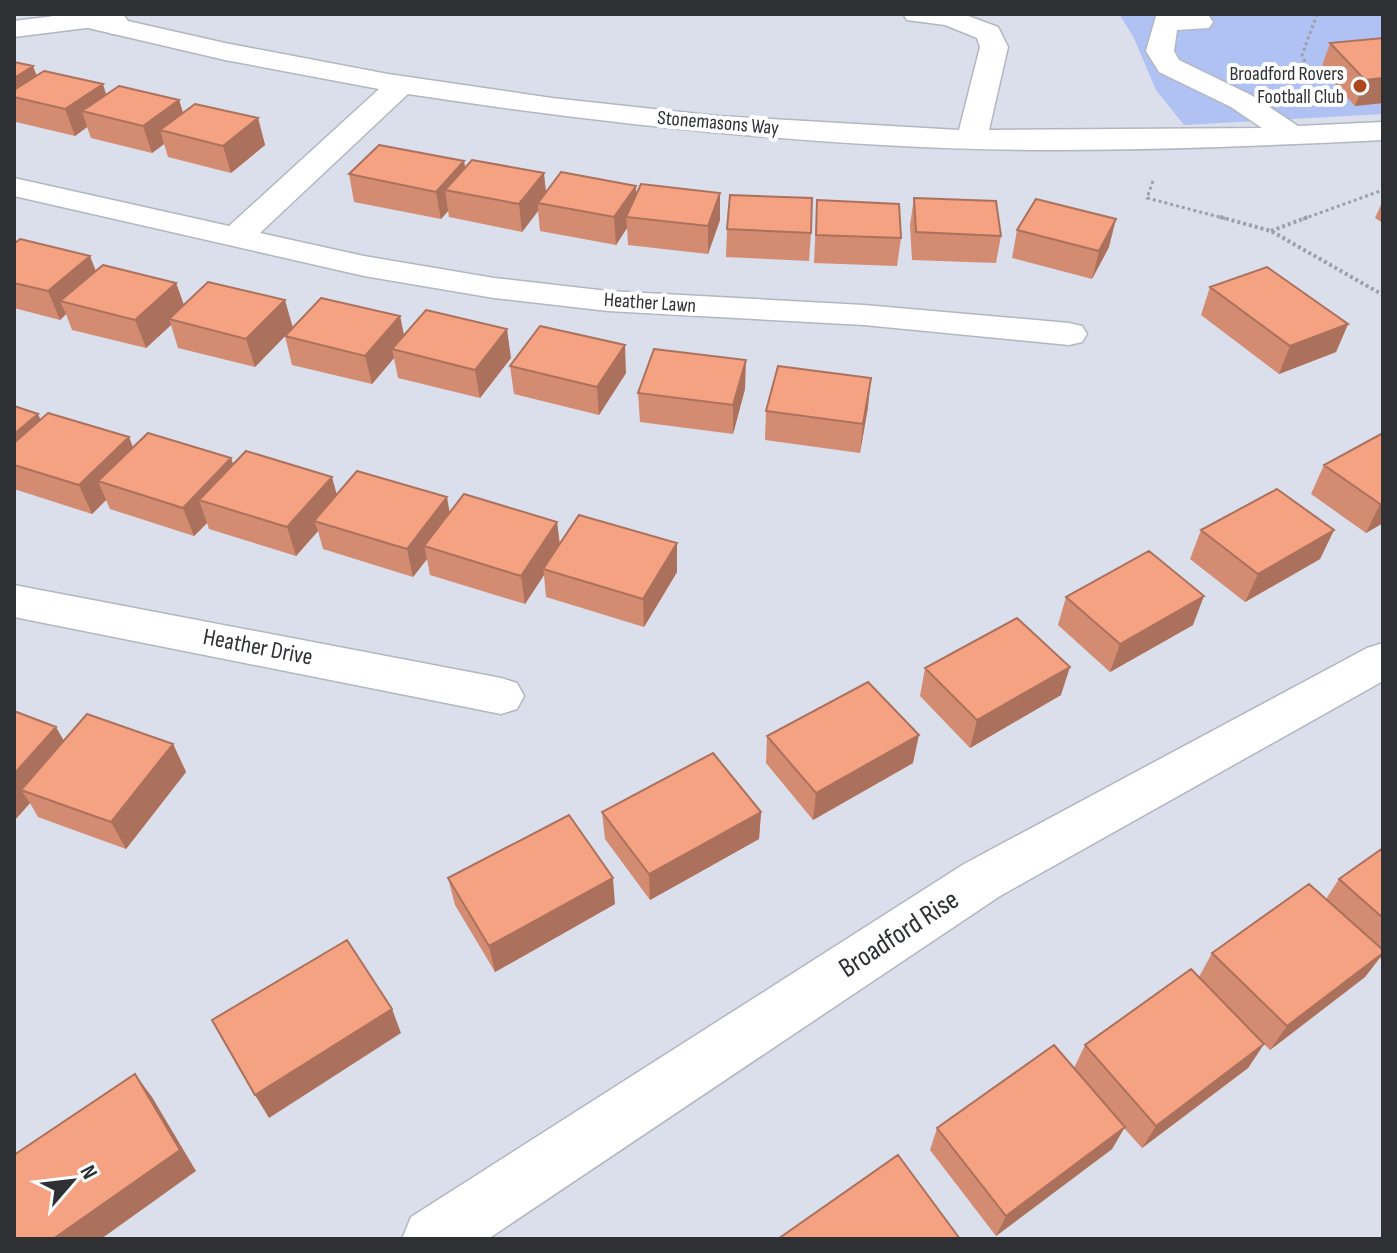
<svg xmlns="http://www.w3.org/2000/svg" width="1397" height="1253" viewBox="0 0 1397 1253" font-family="'Sofia Sans Condensed',sans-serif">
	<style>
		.green { fill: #b0c1f3 }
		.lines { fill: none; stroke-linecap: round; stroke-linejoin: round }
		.minor-casing { stroke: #b2b6c1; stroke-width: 3 }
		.major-casing { stroke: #b2b6c1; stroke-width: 3 }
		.path-far1 { stroke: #9da0a9; stroke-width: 3; stroke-dasharray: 3 3; stroke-linecap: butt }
		.path { stroke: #9da0a9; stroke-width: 4; stroke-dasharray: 3 3; stroke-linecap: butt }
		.minor { fill: #fff; fill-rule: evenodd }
		.major { fill: #fff; fill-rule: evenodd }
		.wall { fill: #d38b71 }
		.shaded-wall { fill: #ac715c }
		.building { fill: #f5a283; stroke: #ac715c; stroke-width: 2 }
		.poi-dot { fill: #ac461b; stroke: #fff; stroke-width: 3 }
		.labels { text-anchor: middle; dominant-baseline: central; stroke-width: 8; stroke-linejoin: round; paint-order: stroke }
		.far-poi-label { font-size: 20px; fill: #2e3034; stroke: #fff; text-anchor: end }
		.far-street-label { font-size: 20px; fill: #2e3034; stroke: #fff }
		.street-label { font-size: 24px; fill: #2e3034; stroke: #fff }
		.near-street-label { font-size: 28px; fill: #2e3034; stroke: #fff }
	</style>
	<rect width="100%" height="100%" fill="#dbdfeb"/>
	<path class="green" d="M1119,14H1383V114L1184,125L1156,90L1133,36Z"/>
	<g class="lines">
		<defs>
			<path id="minor" d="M50,14H97L225,43L388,74L552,98L718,116L959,130L980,47L977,38L945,25L907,20L903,14H963L998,27L1008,47L989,130L1262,128L1231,107L1159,72L1146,51L1156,16H1209L1213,22L1209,28L1177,30L1174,51L1179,60L1251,95L1298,126L1383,122V140C1217,148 1049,155 882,145C723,136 565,118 408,94L260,233L364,256L494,278L608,291L864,305L1069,323L1082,326L1087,334L1082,342L1069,345L864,325L608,311L494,298L364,276L14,196V178L229,226L379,89L225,60L54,20Z
				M14,585L501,678L517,683L524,696L517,709L501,714L14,617Z
				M1383,643V681L1000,896L488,1239H402L411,1217L964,864L1367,648Z"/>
			<path id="major" d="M71,14H94L99,20L95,26L86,28L14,37V21Z
				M97,14H123L133,28L129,34H111Z"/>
		</defs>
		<use href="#minor" class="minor-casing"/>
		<use href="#major" class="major-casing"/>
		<path class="path-far1" d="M1317,14L1302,55L1317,90
			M1153,181L1147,198L1227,219
			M1303,219L1383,190"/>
		<path class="path" d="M1220,217L1271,231L1383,295
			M1271,231L1308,217"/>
		<use href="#minor" class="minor"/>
		<use href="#major" class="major"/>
	</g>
	<path class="wall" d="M1383,38V103L1355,106L1321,69L1330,43Z
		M14,62L36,76L106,95L179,100L183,113L258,118L265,145L231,173L168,157L164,144L152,153L91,138L87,127L75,136L16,122L14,116Z
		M464,161L465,167L546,192L636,194L720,193V220L708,254L628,245L627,228L616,245L540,231L538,211L522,232L449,217L448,211L441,219L354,202L349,174Z
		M914,198L1001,236L996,263L912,260L910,225Z
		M817,200L901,238L897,266L814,263Z
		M1383,200V223L1375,218Z
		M727,229L811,233L809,261L726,257Z
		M1017,230L1109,247L1092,279L1012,258Z
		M14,244L96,271L176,283L184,305L293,328L400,316L404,336L511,358L480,398L398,378L394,358L372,384L292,365L285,336L255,367L178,348L171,325L146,348L72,330L66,314L60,320L14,308Z
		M1210,287L1348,324L1336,352L1279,374L1201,315Z
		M510,366L626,373L599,415L514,394Z
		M745,389L733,434L640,422L638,393Z
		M14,406L41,420L129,437L133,448L231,458L233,464L337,494L450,513L557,522L560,544L677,543V572L644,627L546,597L544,575L525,604L430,575L427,559L413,577L323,549L318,531L296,556L209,529L207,523L194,536L110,509L106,500L92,514L14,489Z
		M868,407L860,453L765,440L766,411Z
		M1383,433V523L1366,533L1311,494L1324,465Z
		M1201,530H1334L1320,559L1245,602L1190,559Z
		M1066,597L1193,625L1110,672L1058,625Z
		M925,668L1061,695L970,748L920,696Z
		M14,711L64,741L173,744L186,772L126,849L38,817L30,803L14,821Z
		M767,736L913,763L813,820L766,763Z
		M602,812H761L759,839L650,900L605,839Z
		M1383,848V961L1380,958L1365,977L1270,1050L1264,1044L1248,1068L1142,1148L1124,1128L1112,1149L996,1236L930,1150L937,1128L1074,1068L1085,1045L1199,977L1212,953L1326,899L1339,879Z
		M448,878L615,904L495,972L455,905Z"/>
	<path class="shaded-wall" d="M33,66L43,92L14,97V78Z
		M1383,78V103L1355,106L1365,80Z
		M103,84L111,110L82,111L87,127L75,136L65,109Z
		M179,100L187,126L160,130L164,144L152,153L143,126Z
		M258,118L265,145L231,173L223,146Z
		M464,161L468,188L445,190L448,211L441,219L436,192Z
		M544,173L547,201L538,203V211L522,232L519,204Z
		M636,186L637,213L626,217L627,228L616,245L614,217Z
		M720,193V220L708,254V226Z
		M1116,219L1109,247L1092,279L1099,251Z
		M90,256L101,284L60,301L66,314L60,320L48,291Z
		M176,283L186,311L169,319L171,325L146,348L135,320Z
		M285,300L293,328L255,367L246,339Z
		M400,316L406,345L392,349L394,358L372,384L365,356Z
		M1348,324L1336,352L1279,374L1290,346Z
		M507,329L511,358L480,398L475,370Z
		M625,345L626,373L599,415L597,387Z
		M746,360L745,389L733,434V405Z
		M871,378L868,407L860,453L863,424Z
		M38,414L51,443L14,465V434Z
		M129,437L140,466L98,481L106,500L92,514L79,485Z
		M231,458L241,487L199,500L207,523L194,536L183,508Z
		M332,477L340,506L314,521L318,531L296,556L287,527Z
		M447,497L452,526L424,546L427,559L413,577L407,549Z
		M1383,503V523L1366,533L1380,504Z
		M557,522L560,550L543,569L544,575L525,604L521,576Z
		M1334,530L1320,559L1245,602L1258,574Z
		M677,543V572L644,627L643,599Z
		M1204,596L1193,625L1110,672L1120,644Z
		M1070,667L1061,695L970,748L977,720Z
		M56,727L72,755L21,790L30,803L14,821V774Z
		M919,735L913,763L813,820L816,793Z
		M173,744L186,772L126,849L111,822Z
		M761,812L759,839L650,900L649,874Z
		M613,878L615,904L495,972L489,946Z
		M1383,953L1365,977L1270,1050L1287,1026Z
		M392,1009L401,1033L269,1118L255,1095Z
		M1264,1044L1248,1068L1142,1148L1156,1126Z
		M135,1074L152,1097L196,1171L101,1239H53Z
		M1125,1127L1112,1149L996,1236L1006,1216Z"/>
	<path class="building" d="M1383,38V78L1365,80L1330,43Z
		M14,62L33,66L14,78Z
		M44,71L103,84L65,109L14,97V90Z
		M119,86L179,100L143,126L82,111Z
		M195,104L258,118L223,146L160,130Z
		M379,145L464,161L436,192L349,174Z
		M472,160L544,173L519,204L445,190Z
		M561,172L636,186L614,217L538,203Z
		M641,184L720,193L708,226L626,217Z
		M730,195L812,198L811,233L727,229Z
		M914,198L996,201L1001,236L916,232Z
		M1036,199L1116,219L1099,251L1017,230Z
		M817,200L899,204L901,238L816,235Z
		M20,239L90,256L48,291L14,283V244Z
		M103,265L176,283L135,320L60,301Z
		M1267,267L1348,324L1290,346L1210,287Z
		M208,282L285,300L246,339L169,319Z
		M321,298L400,316L365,356L285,336Z
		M426,310L507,329L475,370L392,349Z
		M540,326L625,345L597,387L510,366Z
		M654,349L746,360L733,405L638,393Z
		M778,366L871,378L863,424L766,411Z
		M14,406L38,414L14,434Z
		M48,413L129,437L79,485L14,465V443Z
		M148,433L231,458L183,508L98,481Z
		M1383,433V503L1380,504L1324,465Z
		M246,451L332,477L287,527L199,500Z
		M357,471L447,497L407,549L314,521Z
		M1277,489L1334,530L1258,574L1201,530Z
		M464,494L557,522L521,576L424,546Z
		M579,515L677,543L643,599L543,569Z
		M1149,551L1204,596L1120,644L1066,597Z
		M1017,618L1070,667L977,720L925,668Z
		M868,682L919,735L816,793L767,736Z
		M14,711L56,727L14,774Z
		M87,714L173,744L111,822L21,790Z
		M713,753L761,812L649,874L602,812Z
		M569,815L613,878L489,946L448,878Z
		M1383,848V918L1339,879Z
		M1309,884L1383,950V953L1287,1026L1212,953Z
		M347,940L392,1009L255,1095L212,1020Z
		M1191,969L1264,1044L1156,1126L1085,1045Z
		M1054,1045L1125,1127L1006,1216L937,1128Z
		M135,1074L180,1150L53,1239H14V1155Z
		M898,1155L960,1239H778Z"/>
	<circle class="poi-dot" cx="1360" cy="86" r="8"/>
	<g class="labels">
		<g class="far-poi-label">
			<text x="1344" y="74">Broadford Rovers<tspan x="1344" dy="23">Football Club</tspan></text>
		</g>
		<g class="far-street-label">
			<text transform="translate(718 123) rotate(5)">Stonemasons Way</text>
			<text transform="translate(650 303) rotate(4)">Heather Lawn</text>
		</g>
		<g class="street-label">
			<text transform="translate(258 647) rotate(11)">Heather Drive</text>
		</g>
		<g class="near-street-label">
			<text transform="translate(899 934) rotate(-33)">Broadford Rise</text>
		</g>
	</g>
	<rect width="1397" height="1253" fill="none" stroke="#2e3034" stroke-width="32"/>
	<g transform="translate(72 1181) rotate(62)" stroke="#ffffff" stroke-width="6" paint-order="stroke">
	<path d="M0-6L14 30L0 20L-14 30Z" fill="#2e3034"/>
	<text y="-12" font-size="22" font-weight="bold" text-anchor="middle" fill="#2e3034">N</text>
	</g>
</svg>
